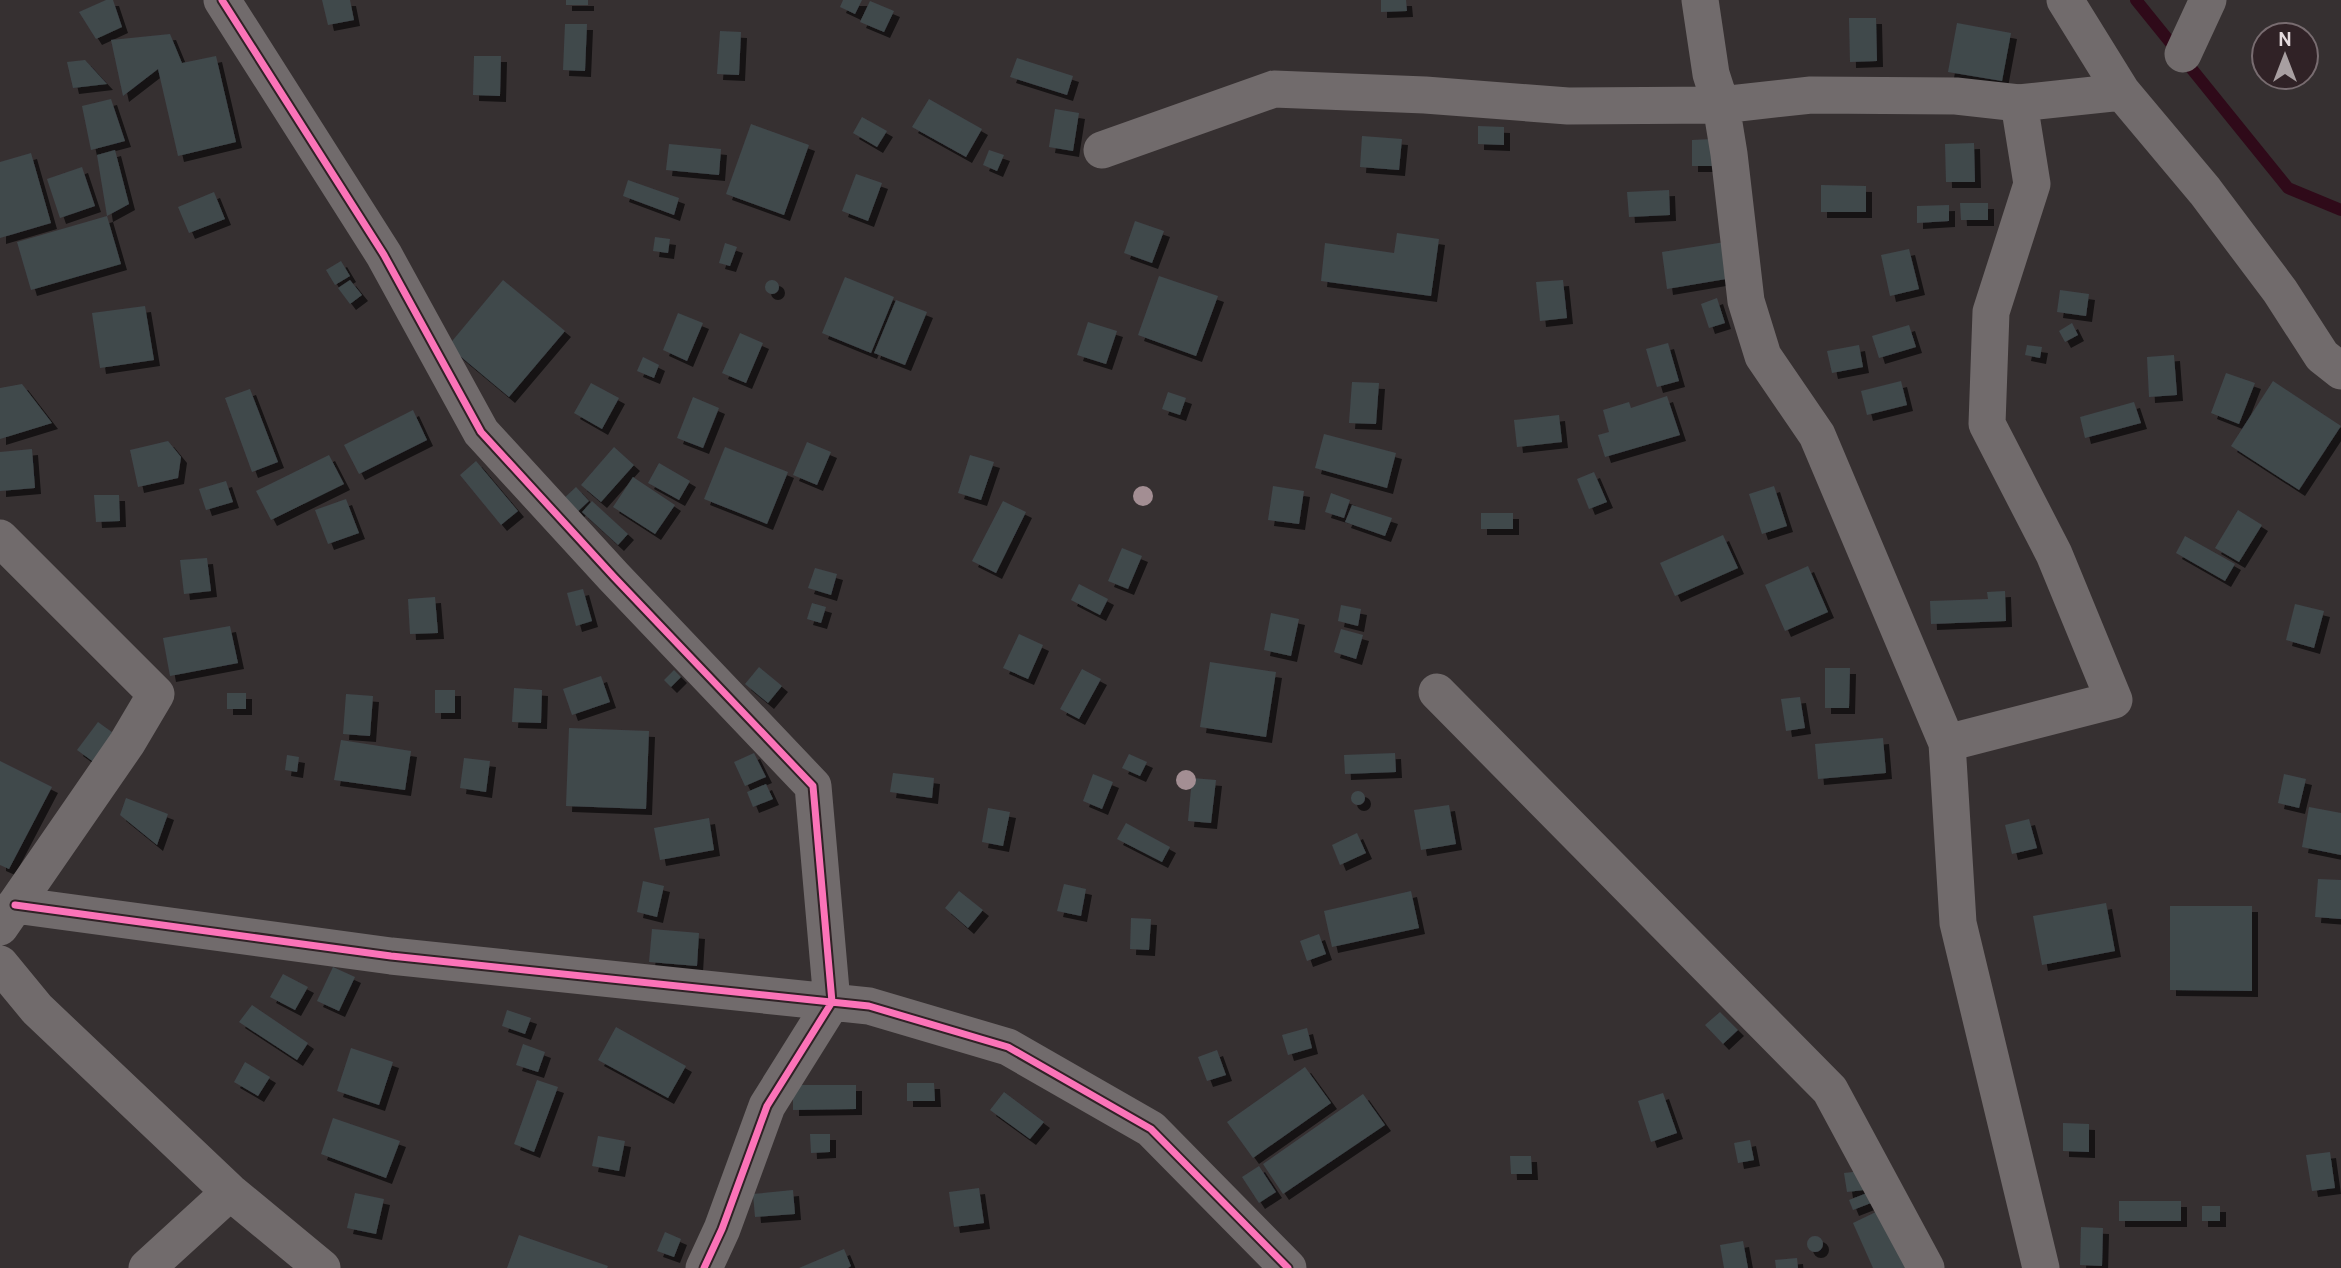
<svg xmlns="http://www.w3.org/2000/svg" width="2341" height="1268" viewBox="0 0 2341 1268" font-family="Cabin,sans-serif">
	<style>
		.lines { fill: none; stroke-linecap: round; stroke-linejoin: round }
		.stream { stroke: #2f0a19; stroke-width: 12 }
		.building { fill: #40484c; filter: url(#shadow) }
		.minor { stroke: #716b6c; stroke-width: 37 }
		.cycleway-casing { stroke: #302226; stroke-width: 11 }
		.cycleway { stroke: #fb73b8; stroke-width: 7 }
		.tree { fill: #a38e93 }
	</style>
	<defs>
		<filter id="shadow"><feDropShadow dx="6" dy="6" stdDeviation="0" flood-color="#0009"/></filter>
	</defs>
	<rect width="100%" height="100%" fill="#363031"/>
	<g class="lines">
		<path class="stream" d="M2136,0L2288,188L2341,210"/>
	</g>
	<path class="building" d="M106,0H113L122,27L96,39L79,12Z
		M322,0H350L354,20L328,25Z
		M566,0H588V5H566Z
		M843,0H862L855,14L840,7Z
		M1381,0H1406L1407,11L1381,12Z
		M870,1L894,11L884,32L860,22Z
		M1849,18H1876L1877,61L1850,62Z
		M1957,23L2011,33L2002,81L1948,72Z
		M565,24H587L585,71L563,70Z
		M720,31L741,32L739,75L717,74Z
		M170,34L182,63L216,56L236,142L178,156L158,69L123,96L111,40Z
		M474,56H501L500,96L473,95Z
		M1017,58L1073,76L1067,95L1010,77Z
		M85,60L107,84L73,88L67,62Z
		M111,99L125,141L91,150L82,106Z
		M929,99L982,129L966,157L912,127Z
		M1055,109L1079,113L1073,151L1049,147Z
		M862,117L887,131L877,147L853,133Z
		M751,124L809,145L784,215L726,194Z
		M1478,126L1504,127V145L1478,144Z
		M1362,136L1402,139L1399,170L1360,167Z
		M1712,139L1713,166H1692V140Z
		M1974,143L1975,182H1946L1945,144Z
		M669,144L721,149L719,175L666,170Z
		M115,150L129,204L107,216L121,264L31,290L17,242L107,216L97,155Z
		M989,150L1004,155L997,171L983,165Z
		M31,153L51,223L0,238V162Z
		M82,167L95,206L60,218L47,179Z
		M856,174L882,183L868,221L842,211Z
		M628,180L679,198L674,215L623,196Z
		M1821,185L1866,186V212H1821Z
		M1669,190L1670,215L1629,217L1627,192Z
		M214,192L225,219L189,233L178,207Z
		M1960,203H1988V220H1961Z
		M1949,205V221L1917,223V206Z
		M1135,221L1164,231L1152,263L1124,253Z
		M1397,233L1439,239L1431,296L1321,281L1325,243L1394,253Z
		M655,237L670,239L668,253L653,251Z
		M1725,242L1732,278L1667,289L1662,252Z
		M725,243L737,247L730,266L719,263Z
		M1909,249L1919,289L1890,296L1881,255Z
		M341,261L350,276L335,285L326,270Z
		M1159,276L1218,296L1196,356L1138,335Z
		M845,277L894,297L871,353L822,333Z
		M350,280L362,295L350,304L338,288Z
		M503,280L565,331L509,397L448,346Z
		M1563,280L1567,318L1540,321L1536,282Z
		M765 287a7 7 0 1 1 14 0a7 7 0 1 1-14 0Z
		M2060,290L2089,294L2086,316L2057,312Z
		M1717,298L1725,323L1709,328L1701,304Z
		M896,300L927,312L905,365L874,353Z
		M145,306L154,360L100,368L92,313Z
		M678,313L703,323L687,361L663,350Z
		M1088,322L1117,331L1106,364L1077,355Z
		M2072,323L2078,335L2065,342L2059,331Z
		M1909,325L1916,347L1879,358L1872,336Z
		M740,333L763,343L746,383L722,373Z
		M1668,343L1679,381L1657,387L1646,349Z
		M1859,345L1863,367L1832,373L1827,351Z
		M2027,345L2042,347L2040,358L2025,355Z
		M2174,355L2177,395L2149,397L2147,357Z
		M643,357L659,365L654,378L637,371Z
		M2226,373L2255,383L2239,424L2211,413Z
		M1901,381L1907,405L1867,415L1861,391Z
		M2273,381L2341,426L2299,490L2231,446Z
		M1352,382L1379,383L1376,424L1349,423Z
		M591,383L619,398L602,429L574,413Z
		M22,384L52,423L0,439V388Z
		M250,389L278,462L252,472L225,398Z
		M1168,392L1186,398L1180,415L1162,409Z
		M1667,396L1680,435L1605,457L1598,435L1609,432L1603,410L1629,402L1631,408Z
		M693,397L719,408L703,448L677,438Z
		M2134,402L2141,423L2085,438L2080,417Z
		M413,410L427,440L359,474L344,445Z
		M1559,415L1562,442L1517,447L1514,420Z
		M1324,434L1396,453L1387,488L1315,468Z
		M168,441L181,457L178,478L138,487L130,450Z
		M807,442L831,452L817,485L793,475Z
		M614,447L634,465L601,502L581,485Z
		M725,447L788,472L767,524L704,499Z
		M32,449L35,488L0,491V452Z
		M329,455L344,484L271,520L256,491Z
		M970,455L994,462L981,500L958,493Z
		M476,461L518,511L501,525L460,475Z
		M659,463L690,481L679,500L648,483Z
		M1594,472L1607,502L1589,509L1577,479Z
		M633,477L675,505L655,534L613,507Z
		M226,481L233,502L206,510L199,489Z
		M1273,486L1304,491L1299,524L1268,520Z
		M1774,486L1787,526L1762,534L1749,494Z
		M576,487L589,501L574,515L561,501Z
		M1331,493L1350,500L1344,518L1325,512Z
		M94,495H119L120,521L96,522Z
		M346,499L359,533L328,544L315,510Z
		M592,501L628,534L618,545L582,512Z
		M1003,501L1026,512L996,573L972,561Z
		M1352,505L1392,518L1385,536L1345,522Z
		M2238,510L2262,525L2239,562L2215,548Z
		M1481,513H1513V529H1481Z
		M1723,535L1738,568L1675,596L1660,563Z
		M2185,536L2235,564L2225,581L2176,553Z
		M1122,548L1142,556L1128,589L1108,581Z
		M207,558L211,591L184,594L180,560Z
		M1808,566L1828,612L1785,631L1765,585Z
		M815,568L837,574L831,595L808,588Z
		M1079,584L1108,599L1100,615L1071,600Z
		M583,589L592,621L576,626L567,593Z
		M2005,591L2006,621L1931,624L1930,601L1988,599L1987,592Z
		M435,597L438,633L410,634L408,599Z
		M812,603L826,607L821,623L807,619Z
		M2295,604L2324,611L2314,648L2286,640Z
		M1341,605L1361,609L1358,626L1338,621Z
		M1271,613L1299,619L1291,656L1264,650Z
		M230,626L238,663L170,676L163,638Z
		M1341,629L1363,635L1356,659L1334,652Z
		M1019,634L1043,645L1028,679L1003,668Z
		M1210,662L1276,672L1266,737L1200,727Z
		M759,667L782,686L768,703L745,684Z
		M1825,668H1850L1849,708H1825Z
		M1082,669L1101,679L1079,719L1060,709Z
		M674,670L681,677L671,687L664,680Z
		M601,676L610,702L572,715L563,689Z
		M514,688L542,690L541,723L512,722Z
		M435,690H455V713H435Z
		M227,693H246V709H227Z
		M346,694L373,696L370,736L343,734Z
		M1800,697L1805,728L1786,731L1781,699Z
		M98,722L127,743L106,771L77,750Z
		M569,728L649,731L646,809L566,806Z
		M1883,738L1886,773L1818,779L1815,744Z
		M341,740L411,751L405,790L334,780Z
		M754,753L766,777L745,786L734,762Z
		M1395,753L1396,772L1345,774L1344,755Z
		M1129,754L1147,762L1140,776L1122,768Z
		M287,755L299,757L297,772L285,770Z
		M464,758L490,761L486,792L460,788Z
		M0,761L52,787L9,869L0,865Z
		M893,773L934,778L932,798L890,792Z
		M1093,774L1113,782L1102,809L1083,801Z
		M2284,774L2306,779L2299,808L2278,803Z
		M1192,778L1216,780L1211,823L1188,821Z
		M766,784L773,799L753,807L747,792Z
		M1351 798a7 7 0 1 1 14 0a7 7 0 1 1-14 0Z
		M126,798L168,814L157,845L120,815Z
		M1449,805L1456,844L1421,850L1414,810Z
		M2309,807L2341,813V855L2302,847Z
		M988,808L1010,812L1003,846L982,842Z
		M709,818L714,850L660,860L654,828Z
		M2029,819L2037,848L2012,854L2005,825Z
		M1126,823L1170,847L1162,862L1117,839Z
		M1357,833L1366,853L1340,865L1332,845Z
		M2318,879L2341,880V919L2315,917Z
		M643,881L664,886L657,917L637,912Z
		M1064,884L1086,889L1081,916L1057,911Z
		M959,891L983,910L968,928L945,908Z
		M1411,891L1419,928L1332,947L1324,911Z
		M2106,903L2115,951L2042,965L2033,916Z
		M2170,906H2252V991L2170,990Z
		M1131,918L1151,919L1149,950L1130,949Z
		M652,929L699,933L697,966L649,962Z
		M1319,934L1326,954L1307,961L1300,941Z
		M333,967L355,977L339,1011L317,1001Z
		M283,974L308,987L295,1010L270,997Z
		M252,1005L308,1043L297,1060L239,1022Z
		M507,1010L531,1018L525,1034L502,1026Z
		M1720,1012L1738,1030L1723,1044L1705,1025Z
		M616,1027L686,1066L668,1098L598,1060Z
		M1307,1028L1312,1048L1288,1055L1282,1035Z
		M523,1044L545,1052L538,1072L516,1065Z
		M351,1048L393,1062L379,1105L337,1091Z
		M1217,1050L1226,1075L1207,1081L1198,1057Z
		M245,1062L270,1077L258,1096L234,1082Z
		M1305,1067L1331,1103L1253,1158L1227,1122Z
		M537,1080L558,1087L534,1152L514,1144Z
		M907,1083H934L935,1101H907Z
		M793,1085H856V1109L793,1110Z
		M1004,1092L1044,1122L1030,1139L990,1110Z
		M1663,1093L1677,1133L1651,1142L1638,1101Z
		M1363,1094L1385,1125L1283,1194L1263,1164Z
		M333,1118L400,1141L386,1178L321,1154Z
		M2063,1123L2089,1124V1152L2063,1151Z
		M810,1134H830V1152L811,1153Z
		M598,1136L625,1141L619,1171L592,1166Z
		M1750,1140L1754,1160L1738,1163L1734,1143Z
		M2330,1152L2335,1188L2312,1191L2306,1155Z
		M1510,1156H1531L1532,1174H1511Z
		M1259,1166L1276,1192L1259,1203L1242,1177Z
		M1862,1171L1864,1190L1847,1192L1844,1173Z
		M979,1188L984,1223L954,1227L949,1192Z
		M793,1190L795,1214L755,1217L753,1194Z
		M355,1193L384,1199L376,1234L347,1228Z
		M1867,1193L1871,1203L1853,1210L1849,1200Z
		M2119,1201H2181V1221H2119Z
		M2202,1206H2220V1221H2202Z
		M1882,1209L1909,1268H1873L1853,1223Z
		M2081,1227L2103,1228L2102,1266L2080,1265Z
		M665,1232L681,1239L674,1257L657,1251Z
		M519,1235L608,1266L607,1268H507Z
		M1807 1244a8 8 0 1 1 16 0a8 8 0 1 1-16 0Z
		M1743,1241L1748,1268H1724L1720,1245Z
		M844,1249L851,1266L848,1268H799Z
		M1797,1258L1798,1268H1776L1775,1260Z"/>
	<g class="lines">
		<path class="minor" d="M222,0L384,255L481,432L614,577L813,786L832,1002L767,1106L722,1229L704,1268
			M1700,0L1711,74L1721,105L1729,154L1746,301L1763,356L1817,435L1947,743L1958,923L2041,1268
			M2065,0L2122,92L2205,191L2280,291L2322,356L2341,371
			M2183,54L2208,0
			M1102,150L1274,89L1425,95L1568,106L1721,105L1811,95L1956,96L2019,103L2122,92
			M0,538L156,694L127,743L0,927
			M1437,692L1830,1090L1926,1268
			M1947,743L2114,700L2054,554L1987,424L1991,312L2032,184L2019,103
			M15,905L391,956L869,1006L1008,1047L1151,1129L1288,1268
			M0,964L37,1009L230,1192L322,1268
			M147,1268L230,1192"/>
		<defs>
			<path id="cycleway" d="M222,0L384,255L481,432L614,577L813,786L832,1002L767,1106L722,1229L704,1268
				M15,905L391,956L869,1006L1008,1047L1151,1129L1288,1268"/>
		</defs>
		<use href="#cycleway" class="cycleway-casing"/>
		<use href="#cycleway" class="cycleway"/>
	</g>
	<g class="tree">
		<circle cx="1143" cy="496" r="10"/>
		<circle cx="1186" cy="780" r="10"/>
	</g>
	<g transform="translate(2285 56)"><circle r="33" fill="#302226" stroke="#786c70" stroke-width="2"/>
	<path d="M0-5L12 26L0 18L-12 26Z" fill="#a89fa1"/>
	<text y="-10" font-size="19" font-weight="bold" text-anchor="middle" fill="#e5dbde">N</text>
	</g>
</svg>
